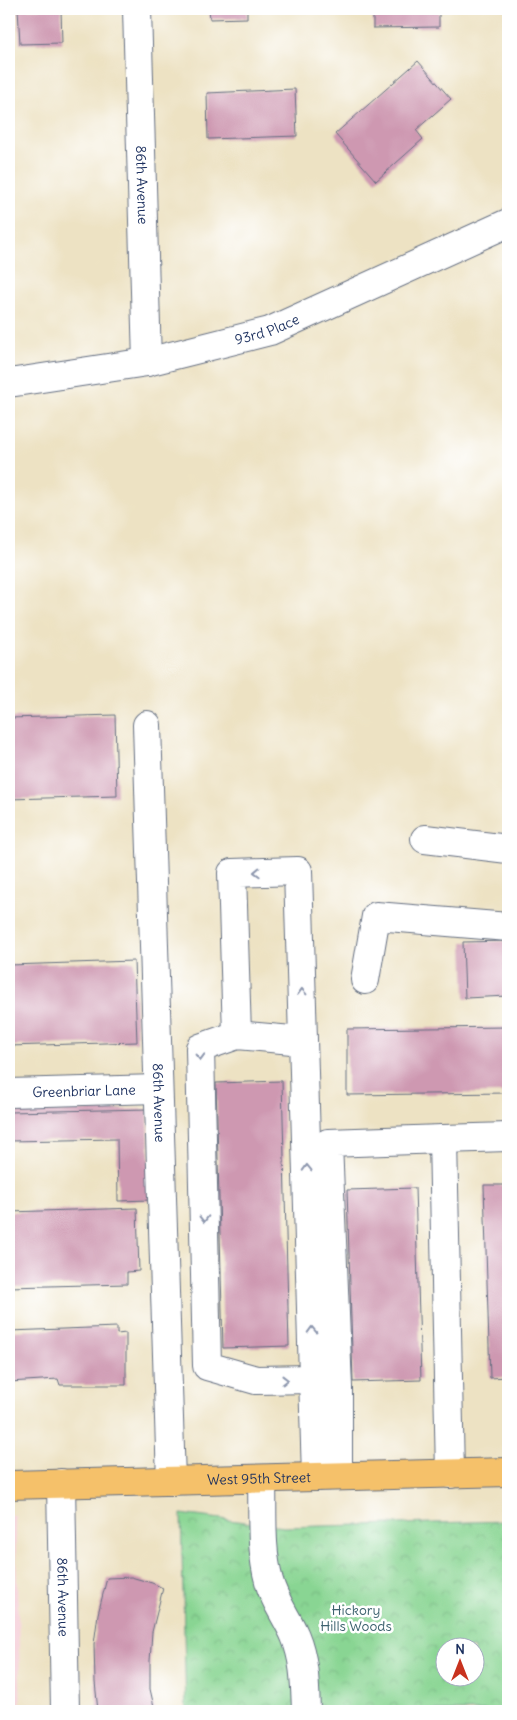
<svg xmlns="http://www.w3.org/2000/svg" width="517" height="1720" viewBox="0 0 517 1720" font-family="Delius,sans-serif">
	<style>
		.built { fill: #f5cfd9 }
		.park { fill: url(#park-crowns); stroke: #528278; fill-rule: evenodd }
		.building { fill: #ce98b1 }
		.lines { fill: none; stroke-linecap: round; stroke-linejoin: round }
		.minor-casing { stroke: #646e81; stroke-width: 30 }
		.major-casing { stroke: #646e81; stroke-width: 30 }
		.minor { stroke: #fff; stroke-width: 28 }
		.major { stroke: #f5c16b; stroke-width: 28 }
		.oneway { stroke: #8d97ae }
		.labels { text-anchor: middle; dominant-baseline: central; stroke-width: 5; stroke-linejoin: round; paint-order: stroke }
		.street-label { font-size: 14px; fill: #1b2f5e; stroke: #fff }
		.park-label { font-size: 14px; fill: #3c616e; stroke: #fff }
	</style>
	<defs>
		<pattern id="park-crowns" width="20" height="18" patternUnits="userSpaceOnUse" patternTransform="scale(1.25)"><rect width="20" height="18" fill="#89d593"/><path d="M2 6a3 3 0 1 1 6 0M12 15a3 3 0 1 1 6 0" fill="none" stroke="#76b781"/></pattern>
	</defs>
	<rect width="100%" height="100%" fill="#fff"/>
	<filter id="ink" filterUnits="userSpaceOnUse"><feTurbulence type="fractalNoise" baseFrequency=".02" numOctaves="2"/><feDisplacementMap in="SourceGraphic" scale="10" xChannelSelector="R" yChannelSelector="G"/><feConvolveMatrix kernelMatrix="1 2 1 2 8 2 1 2 1" color-interpolation-filters="sRGB"/></filter>
	<filter id="wash" filterUnits="userSpaceOnUse"><feTurbulence type="fractalNoise" baseFrequency=".0096" numOctaves="4" result="noise"/><feDisplacementMap in="SourceGraphic" scale="20" xChannelSelector="R" yChannelSelector="G"/><feGaussianBlur stdDeviation="1.12" result="paint"/><feColorMatrix in="noise" values="0 0 0 0 0 0 0 0 0 0 0 0 0 0 0 0 0 1.4 0 .05"/><feComposite in="paint" operator="in"/></filter>
	<g filter="url(#wash)">
		<rect width="100%" height="100%" fill="#ede2c3"/>
		<path class="built" d="M9,1516H15L21,1711H9Z"/>
		<path class="park" d="M181,1514L284,1527L508,1521V1711H186ZM444,1648H474V1678H444Z"/>
		<g id="blocks">
			<path class="building" d="M18,9H61L62,43L20,44Z
				M209,9H247V18L210,19Z
				M373,9H439V27L373,28Z
				M418,61L451,99L416,130L423,139L376,181L335,134Z
				M295,89L297,136L208,139L207,93Z
				M115,715L117,796L9,799V718Z
				M508,941V996L465,998L463,942Z
				M134,961L137,1042L9,1046V965Z
				M508,1027V1093L347,1095V1029Z
				M282,1081L289,1346L223,1348L216,1083Z
				M148,1109L150,1200L118,1201L117,1139L9,1141V1112Z
				M484,1185H508V1377L490,1378Z
				M415,1188L421,1380L353,1382L347,1190Z
				M137,1208L139,1271L127,1272V1284L9,1287V1212Z
				M117,1327V1334L126,1333V1385H60L58,1379L9,1382V1331Z
				M131,1577L152,1583L163,1588L152,1632L150,1661V1689L155,1711H98L95,1682L94,1644L98,1614L107,1578Z"/>
		</g>
	</g>
	<g filter="url(#ink)">
		<use href="#blocks" fill-opacity="0" stroke="#646e81" stroke-width="1"/>
		<g class="lines">
			<defs>
				<g id="minor">
					<path id="s1" d="M137,9L147,362"/>
					<path id="s2" d="M9,383L147,362L270,331L508,223"/>
					<path id="s3" d="M147,725L171,1481"/>
					<path d="M425,839L508,849"/>
					<path d="M365,980L376,916L508,927"/>
					<path d="M237,1035L232,873L298,871L316,1477"/>
					<path d="M303,1041L237,1035L200,1048L207,1366L256,1380L313,1379"/>
					<path id="s4" d="M9,1093L158,1089"/>
					<path d="M443,1139L508,1137"/>
					<path d="M338,1476V1387L328,1143L443,1139L450,1474"/>
					<path d="M262,1479C263,1512 260,1549 269,1581C274,1601 287,1617 295,1636C305,1660 305,1686 306,1711"/>
					<path id="s5" d="M61,1483L65,1711"/>
				</g>
				<g id="major">
					<path id="s6" d="M9,1485L508,1472"/>
				</g>
			</defs>
			<use href="#minor" class="minor-casing"/>
			<use href="#major" class="major-casing"/>
			<use href="#minor" class="minor"/>
			<use href="#major" class="major"/>
		</g>
		<defs><path id="oneway-chevron" d="M-2-3.5L2.5 0L-2 3.5" fill="none" stroke-width="1.6" stroke-linecap="round" stroke-linejoin="round" transform="scale(1.25)"/></defs>
		<g class="oneway">
			<use href="#oneway-chevron" transform="translate(257 872) rotate(178)"/>
			<use href="#oneway-chevron" transform="translate(302 992) rotate(-92)"/>
			<use href="#oneway-chevron" transform="translate(200 1057) rotate(89)"/>
			<use href="#oneway-chevron" transform="translate(307 1168) rotate(-92)"/>
			<use href="#oneway-chevron" transform="translate(204 1219) rotate(89)"/>
			<use href="#oneway-chevron" transform="translate(312 1330) rotate(-92)"/>
			<use href="#oneway-chevron" transform="translate(285 1380) rotate(-1)"/>
		</g>
	</g>
	<g class="labels">
		<g class="street-label">
			<text stroke="none"><textPath href="#s1" startOffset="176">86th Avenue</textPath></text>
			<text stroke="none"><textPath href="#s2" startOffset="264">93rd Place</textPath></text>
			<text stroke="none"><textPath href="#s4" startOffset="75">Greenbriar Lane</textPath></text>
			<text stroke="none"><textPath href="#s3" startOffset="378">86th Avenue</textPath></text>
			<text stroke="none"><textPath href="#s6" startOffset="250">West 95th Street</textPath></text>
			<text stroke="none"><textPath href="#s5" startOffset="114">86th Avenue</textPath></text>
		</g>
		<g class="park-label">
			<text x="356" y="1610">Hickory<tspan x="356" dy="16">Hills Woods</tspan></text>
		</g>
	</g>
	<rect width="517" height="1720" fill="none" stroke="#fff" stroke-width="30"/>
	<g transform="translate(460 1662)"><circle r="24" fill="#ffffff" stroke="#a4acbf"/>
	<path d="M0-4L9 19L0 12L-9 19Z" fill="#c8321e"/>
	<text y="-8" font-size="14" font-weight="bold" text-anchor="middle" fill="#1b2f5e">N</text>
	</g>
</svg>
